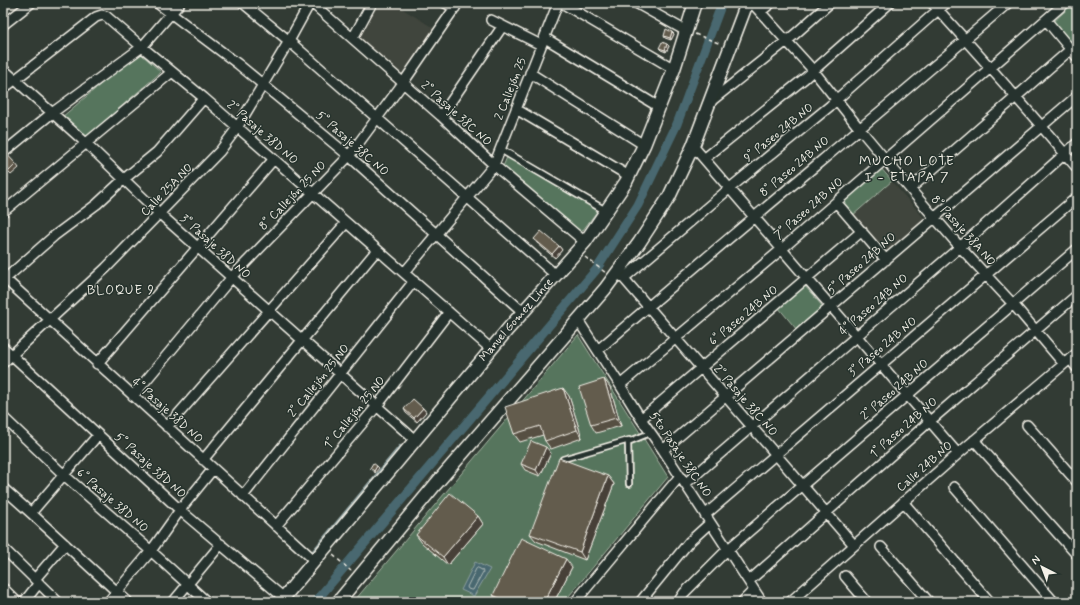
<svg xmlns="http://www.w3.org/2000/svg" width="1080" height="605" viewBox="0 0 1080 605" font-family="Mynerve,sans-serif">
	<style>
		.built { fill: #41453c }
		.green { fill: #56755d; stroke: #a5b3a2 }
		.water { fill: #48686f; stroke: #8d9f9f }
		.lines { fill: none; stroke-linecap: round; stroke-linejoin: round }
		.shore { stroke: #afbab8; stroke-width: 1 }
		.stream { stroke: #8d9f9f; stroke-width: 2.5 }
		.canal { stroke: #48686f; stroke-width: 9 }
		.service-casing { stroke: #f4f1e8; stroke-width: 8 }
		.pedestrian-casing { stroke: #f4f1e8; stroke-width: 9 }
		.minor-casing { stroke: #f4f1e8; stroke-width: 12 }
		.secondary-casing { stroke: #f4f1e8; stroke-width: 15 }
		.path { stroke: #f4f1e8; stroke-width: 1.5; stroke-dasharray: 4 3; stroke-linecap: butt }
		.service { stroke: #26332d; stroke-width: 4.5 }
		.pedestrian { stroke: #26332d; stroke-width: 6 }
		.minor { stroke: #26332d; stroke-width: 9 }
		.secondary { stroke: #26332d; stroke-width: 12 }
		.wall { fill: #564f43; stroke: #f4f1e8 }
		.shaded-wall { fill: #464037; stroke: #f4f1e8 }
		.building { fill: #645c4e; stroke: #f4f1e8 }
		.labels { text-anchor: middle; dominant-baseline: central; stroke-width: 3; stroke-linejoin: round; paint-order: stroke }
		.street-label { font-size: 12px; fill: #f4f1e8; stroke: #26332d }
		.neighbourhood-label { font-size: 13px; letter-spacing: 1px; fill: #f4f1e8; stroke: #26332d }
		.quarter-label { font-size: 14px; letter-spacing: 1px; fill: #f4f1e8; stroke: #26332d }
	</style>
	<rect width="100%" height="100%" fill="#323b34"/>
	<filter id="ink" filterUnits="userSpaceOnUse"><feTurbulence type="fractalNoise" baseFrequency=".025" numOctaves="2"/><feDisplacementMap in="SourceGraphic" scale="8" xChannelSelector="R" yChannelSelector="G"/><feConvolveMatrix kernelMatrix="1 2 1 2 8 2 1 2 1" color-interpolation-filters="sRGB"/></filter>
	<g filter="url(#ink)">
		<path class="built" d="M379,3H393L435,29L401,74L358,38Z
			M892,182L925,219L884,254L852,216Z"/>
		<path class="green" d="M1074,3H1077V51L1053,22Z
			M139,52L161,72L85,138L62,117Z
			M507,157L598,210L580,234L502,169Z
			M880,167L892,181L852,216L840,202Z
			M804,285L823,307L797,330L778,307Z
			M578,335L668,477L564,602H357L355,600Z"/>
		<path class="water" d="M475,562L490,569L474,596L461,590Z"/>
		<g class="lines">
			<path class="shore" d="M478,568L482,570L483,572L473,590H471L468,589L467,587L476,569Z"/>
			<path class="stream" d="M313,551L400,446"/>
			<path class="canal" d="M315,602L596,270L638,205L677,124L722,3"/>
			<defs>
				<path id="service" d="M563,459L629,440
					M629,484L628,442L650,433"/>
				<path id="pedestrian" d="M500,149L606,211"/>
				<path id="minor" d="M157,3L238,64L349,156L523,312
					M243,3L289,41L550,270
					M312,3L441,116L494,165L585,242
					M445,3L455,8
					M562,3L674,69
					M636,3L686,31
					M752,3L813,70L859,128L910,189L960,247L1013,304L1064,364
					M932,3C981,57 1030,112 1077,168
					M760,12L771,3
					M491,20L541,45
					M1046,20L1077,57
					M3,25L31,3
					M353,38L372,3
					M545,38L659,107
					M3,69L87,144L160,214L415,440
					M530,73L644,145
					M3,89L96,17L102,15L106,16L142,47L204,98L491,349
					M710,102L794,35L830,3
					M516,109L629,176
					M441,116L502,27
					M693,146L958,454
					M3,153L52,113L142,47L180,3
					M704,159L805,78L890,3
					M910,189L1071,49
					M836,202L886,260
					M3,212L172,72
					M404,273L494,165L558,3
					M620,274L854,545
					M3,277L315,561
					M624,278L730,188L830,106L836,100L946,3
					M5,279L54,236L97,204L124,179L157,152L204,98
					M578,320L620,385L641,419L663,450L762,602
					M3,347L180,510L284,598
					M598,350C733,233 872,120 1008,3
					M1070,359L1077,368
					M3,363L106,268L220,151L237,128L289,41L310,3
					M97,364L273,160
					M620,385L782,249L1065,3
					M133,396L232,277L349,156L403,83L458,3
					M3,417L64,475L151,551L207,602
					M641,419L862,231
					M1027,425L1077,482
					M167,427L346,223
					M974,440L1077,555
					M663,450L1077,96
					M203,460L377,250
					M685,484L960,247L1077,143
					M954,487L1054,602
					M3,488L31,513L128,602
					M243,496L414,281
					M903,502L990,602
					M31,513L98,435
					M705,515L1077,197
					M276,526L377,406L449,312
					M881,547L929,602
					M3,548L58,602
					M845,576L867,602
					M35,579L65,544
					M749,581L930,421L1077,295
					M3,588L17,602
					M24,602L39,583
					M108,602L151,551L180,510L213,469
					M173,602L221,544
					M575,602L680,476
					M640,602L689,542L710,523
					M678,602L684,593L725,552L1077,249
					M742,602L754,590
					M790,602L958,454L1077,353"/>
				<g id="secondary">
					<path id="s1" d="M280,602L508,329L585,242L626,182L644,145L674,69L695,3"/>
					<path d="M338,602L435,485L605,289L639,243L669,197L693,146L747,3"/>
				</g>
			</defs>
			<use href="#service" class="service-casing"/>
			<use href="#pedestrian" class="pedestrian-casing"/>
			<use href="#minor" class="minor-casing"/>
			<use href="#secondary" class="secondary-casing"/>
			<path class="path" d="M695,34L721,44
				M585,257L606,273
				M333,555L351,571"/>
			<use href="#service" class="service"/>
			<use href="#pedestrian" class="pedestrian"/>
			<use href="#minor" class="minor"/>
			<use href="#secondary" class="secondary"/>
		</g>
		<path class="wall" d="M759,3H766L762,7Z
			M672,32L674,34L671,40L665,38L664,36Z
			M669,46L666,52L661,50L659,48Z
			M3,151L16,164L19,168L11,175L3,167Z
			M534,239L559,246L562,250L555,258L537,243Z
			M610,387L621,426L596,433L591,425Z
			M569,396L582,438L551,449L545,441L543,435L520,442L514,434Z
			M423,408L426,412L417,422L406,413L404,409Z
			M551,453L540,476L525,470L521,464Z
			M608,476L614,484L585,560L536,541L530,534Z
			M478,516L483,524L448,565L422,543L416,535Z
			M572,567L554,602H498L493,595Z"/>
		<path class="shaded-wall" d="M672,32L674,34L671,40L670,38Z
			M667,44L669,46L666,52L665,50Z
			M559,246L562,250L555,258L552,254Z
			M604,379L610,387L621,426L616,418Z
			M563,388L569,396L582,438L577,430Z
			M423,408L426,412L417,422L414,418Z
			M546,447L551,453L540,476L536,470Z
			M377,466L379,468L375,473L374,471Z
			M608,476L614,484L585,560L580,552Z
			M478,516L483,524L448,565L443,557Z
			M566,559L572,567L554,602H544Z"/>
		<path class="building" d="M666,29L672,32L670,38L664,36Z
			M662,42L667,44L665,50L659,48Z
			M3,150L16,164L9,171L3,165Z
			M541,231L559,246L552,254L534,239Z
			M604,379L616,418L591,425L579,387Z
			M563,388L577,430L545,441L540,426L514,434L505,407Z
			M413,399L423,408L414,418L404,409Z
			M531,441L546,447L536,470L521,464Z
			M559,458L608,476L580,552L530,534Z
			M373,463L377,466L374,471L370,468Z
			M450,493L478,516L443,557L416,535Z
			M521,538L566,559L544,602H507L493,595Z"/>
	</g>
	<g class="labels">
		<g class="street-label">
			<text transform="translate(511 89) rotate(-68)">2 Callejón 25</text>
			<text transform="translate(456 114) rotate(42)">2° Pasaje 38C NO</text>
			<text transform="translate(262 133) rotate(41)">2° Pasaje 38D NO</text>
			<text transform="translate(779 133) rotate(-39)">9° Paseo 24B NO</text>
			<text transform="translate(352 144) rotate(41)">5° Pasaje 38C NO</text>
			<text transform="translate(795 167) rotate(-40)">8° Paseo 24B NO</text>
			<text transform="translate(167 190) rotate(-46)">Calle 25A NO</text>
			<text transform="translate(293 196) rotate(-46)">8° Callejón 25 NO</text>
			<text transform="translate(809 209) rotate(-41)">7° Paseo 24B NO</text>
			<text transform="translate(963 231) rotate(48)">8° Pasaje 38A NO</text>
			<text transform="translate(215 247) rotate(42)">3° Pasaje 38D NO</text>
			<text transform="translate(862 264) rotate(-41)">5° Paseo 24B NO</text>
			<text transform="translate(874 305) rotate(-41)">4° Paseo 24B NO</text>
			<text transform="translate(744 316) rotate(-40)">6° Paseo 24B NO</text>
			<text stroke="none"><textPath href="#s1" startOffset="368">Manuel Gomez Lince</textPath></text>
			<text transform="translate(883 347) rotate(-40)">3° Paseo 24B NO</text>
			<text transform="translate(319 381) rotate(-51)">2° Callejón 25 NO</text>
			<text transform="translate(895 390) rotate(-41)">2° Paseo 24B NO</text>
			<text transform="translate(745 401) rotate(49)">2° Pasaje 38C NO</text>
			<text transform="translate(167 411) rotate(42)">4° Pasaje 38D NO</text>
			<text transform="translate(355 413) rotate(-51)">1° Callejón 25 NO</text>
			<text transform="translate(904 428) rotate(-41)">1° Paseo 24B NO</text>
			<text transform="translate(680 455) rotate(56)">5to Pasaje 38C NO</text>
			<text transform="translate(150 466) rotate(42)">5° Pasaje 38D NO</text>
			<text transform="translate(925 467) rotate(-41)">Calle 24B NO</text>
			<text transform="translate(112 501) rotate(41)">6° Pasaje 38D NO</text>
		</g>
		<g class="neighbourhood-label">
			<text x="121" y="290">BLOQUE 9</text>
		</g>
		<g class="quarter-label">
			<text x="907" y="161">MUCHO LOTE<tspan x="907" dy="16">I - ETAPA 7</tspan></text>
		</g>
	</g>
	<rect width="1080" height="605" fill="none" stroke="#26332d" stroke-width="16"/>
	<rect x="8" y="8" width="1064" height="589" fill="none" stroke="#f4f1e8" stroke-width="1.5" filter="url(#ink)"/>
	<g transform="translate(1042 567) rotate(318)" stroke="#26332d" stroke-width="3" paint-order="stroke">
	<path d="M0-3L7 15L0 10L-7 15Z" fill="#f4f1e8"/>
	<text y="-6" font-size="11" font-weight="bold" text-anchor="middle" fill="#f4f1e8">N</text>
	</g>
</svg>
